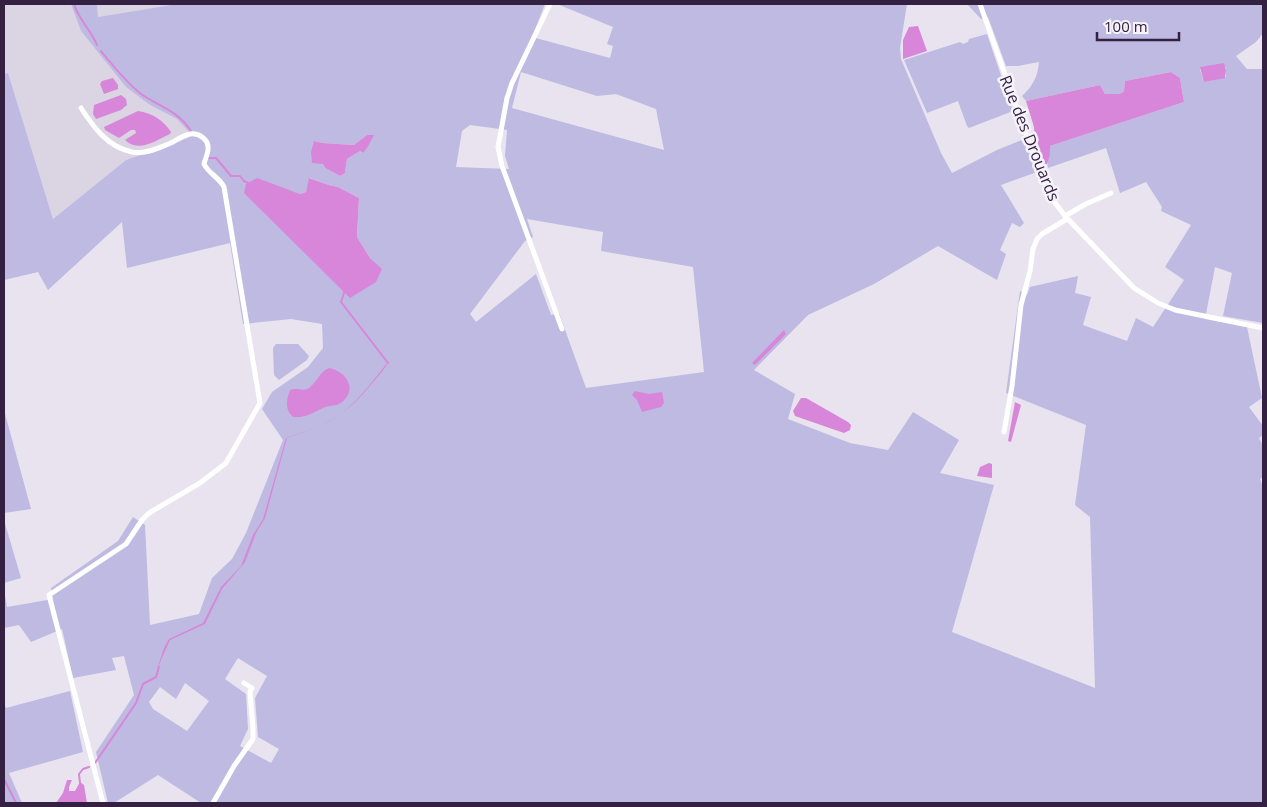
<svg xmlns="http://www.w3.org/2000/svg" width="1267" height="807" viewBox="0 0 1267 807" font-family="'Open Sans',sans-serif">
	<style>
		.built { fill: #dad4e3 }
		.green { fill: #bebae2; fill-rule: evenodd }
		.water { fill: #d886d9 }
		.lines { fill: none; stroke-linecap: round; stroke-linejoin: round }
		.stream { stroke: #d886d9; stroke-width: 2 }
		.street { stroke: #fff; stroke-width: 5 }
		.labels { text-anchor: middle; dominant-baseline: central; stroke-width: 5; stroke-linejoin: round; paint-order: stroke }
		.street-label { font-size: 16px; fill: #342142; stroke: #f6f4fa }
	</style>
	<rect width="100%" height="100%" fill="#e8e3ee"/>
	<path class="built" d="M4,4H71L81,31L126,87L150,105L177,119L191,134L188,138L126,160L53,219L8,73L4,74Z
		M97,4H177L98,17Z"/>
	<path class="green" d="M71,4H97L98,17L177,4H545L532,37L610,58L613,46L607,44L613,27L557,4H907L900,48L901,59L941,153L952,173L997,150L1024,139L1037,172L1001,185L1024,223L1020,227L1012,223L1000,250L1006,254L997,280L938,246L874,284L808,315L754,370L795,394L788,419L850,443L888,450L913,412L959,440L940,473L994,485L952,632L1095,688L1090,517L1075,505L1086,425L1006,393L1020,291L1027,295L1030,287L1078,276L1075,293L1091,297L1083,325L1127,341L1136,318L1153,327L1184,280L1165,267L1191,225L1161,211L1162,207L1146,182L1120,193L1106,148L1048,168C1046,162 1050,154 1050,146L1184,102L1180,78L1171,72L1125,81L1124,91L1120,94H1105L1100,85L1026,101L1022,96C1033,86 1038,76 1039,62L1018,66H1006L988,17L981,19L967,4H1261L1263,5L1262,26L1263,33L1256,42L1236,56L1247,69H1263V323L1223,316L1232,273L1215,267L1205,319L1247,327L1262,398L1249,407L1263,426V435L1259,438L1263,446V477L1260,479L1263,488V803H201L158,775L114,803H108L96,752L134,695L124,656L112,658L116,670L73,678L62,629L31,642L19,625L4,628V589L7,607L53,599L51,588L118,541L133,517L145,525L150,625L199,614L212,578L232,559L246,533L283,440L262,409L272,392L308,367L323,348L322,324L291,319L243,324L230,243L127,268L122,222L48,290L38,272L4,280V74L8,73L53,219L126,160L188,138L191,134L177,119L150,105L126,87L81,31ZM1226,67V77L1204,82L1200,69ZM521,72L597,96L616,94L656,109L664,150L512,108ZM470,125L507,130L505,156L509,169L456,167L462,131ZM367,135L362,153L360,151L347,159L345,173L340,176L325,168L314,141L323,143L354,145ZM310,178L329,185L338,187L359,198L357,237L370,258L382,270L281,188L300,194L306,192ZM527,219L603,232L601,251L693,267L704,372L586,388L559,313L551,315L536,274L476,322L470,314L525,241L533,237ZM238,658L267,676L255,698L258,737L279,749L271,763L240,746L248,729L246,694L225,679ZM185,683L209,701L187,731L153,709L149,702L160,687L176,699Z
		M987,34L1013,111L969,128L967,126L958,101L927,113L904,60L960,42L963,44L968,42L969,39Z
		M276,344H298L309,356L307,360L279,380L274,375L273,348Z
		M4,410L31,509L4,513Z
		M4,520L21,578L4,583Z
		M70,691L83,752L9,773L22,803H4V704L6,708Z"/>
	<path class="water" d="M918,26L927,51L903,59V40L909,27Z
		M1224,63L1226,70L1225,78L1204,82L1200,67Z
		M1171,72L1180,78L1184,102L1050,146C1050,153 1050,157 1047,164L1042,165L1035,146L1034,127L1026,101L1100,85L1105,94H1120L1124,91L1125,81Z
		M113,78L118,85V89L104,94L100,84L102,81Z
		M121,95L126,99L127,105L121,110L96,119L93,114L94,105Z
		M138,111C152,113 163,120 171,132L170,134C155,141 139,153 125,140L136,133L135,130H131L119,138L105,130L104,127Z
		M367,135H374L367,148L363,153L360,151L347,159L345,173L340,176L325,168L323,164L312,163L311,152L314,141L323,143L354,145Z
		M257,178L300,194L306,192L309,178L329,185L338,187L359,198L357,237L370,258L382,269L376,282L350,298L244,193L246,184Z
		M784,330L786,334L755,365L752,363Z
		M388,362C386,368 379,375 374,381C347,415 328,424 287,438L265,518L256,533L245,562L222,589L205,624L170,640L157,669L164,648L169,639L203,623L221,587L241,566L253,535L263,519L286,438C306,431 327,425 343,412C361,398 374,379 388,362Z
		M329,368C346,371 358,389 342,402C336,407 329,405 323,408C312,413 306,418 293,417C285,410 286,400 290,390C296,387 304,392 309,388C318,381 320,371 329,368Z
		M635,391L649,394L662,392L664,403L661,407L642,412L637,400L632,395Z
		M801,398H806L848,422L851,425L850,430L844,433L795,416L793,411Z
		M1015,402L1021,405L1011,442L1008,441Z
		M989,463L992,464V478L977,476L980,467Z
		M67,780H72L69,787V791H75L80,782L84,785L87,803H56L63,793Z"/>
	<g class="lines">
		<path class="stream" d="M74,4C79,20 91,30 97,45
			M101,51C113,66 126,82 141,94C160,107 177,110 191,131
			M209,158H216L231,176H240L244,181L250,184
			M345,290L341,302L388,363
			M95,763L136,703L143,684L156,677L159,667
			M4,779L16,803
			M80,783L79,774L83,769L89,767"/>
		<path class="street" d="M550,4L512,83L507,98L498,147L502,166L562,329
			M980,4L1039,170L1053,200L1065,216L1134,288L1158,303L1175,310L1263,328
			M81,108C94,128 108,147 132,152C144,155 162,147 173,142C178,139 184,135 190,134C199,133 209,139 208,149C208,154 205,159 204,164C209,174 219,177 224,187L260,403L226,463L200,483L149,513L142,520L126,544L49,595L103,803
			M1065,216L1086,204L1111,193
			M1004,432L1012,386L1021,305L1030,271L1033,249L1037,239L1042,234L1067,219
			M213,803L234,766L253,739V728L250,692L252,688L244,683"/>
	</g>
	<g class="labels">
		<g class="street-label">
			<text transform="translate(1030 138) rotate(68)">Rue des Drouards</text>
		</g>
	</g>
	<rect width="1267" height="807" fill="none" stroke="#342142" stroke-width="10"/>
	<path d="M1097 32v8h82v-8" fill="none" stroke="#342142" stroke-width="2.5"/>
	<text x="1104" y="32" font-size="15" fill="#342142" stroke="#f6f4fa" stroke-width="4" paint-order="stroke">100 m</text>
</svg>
